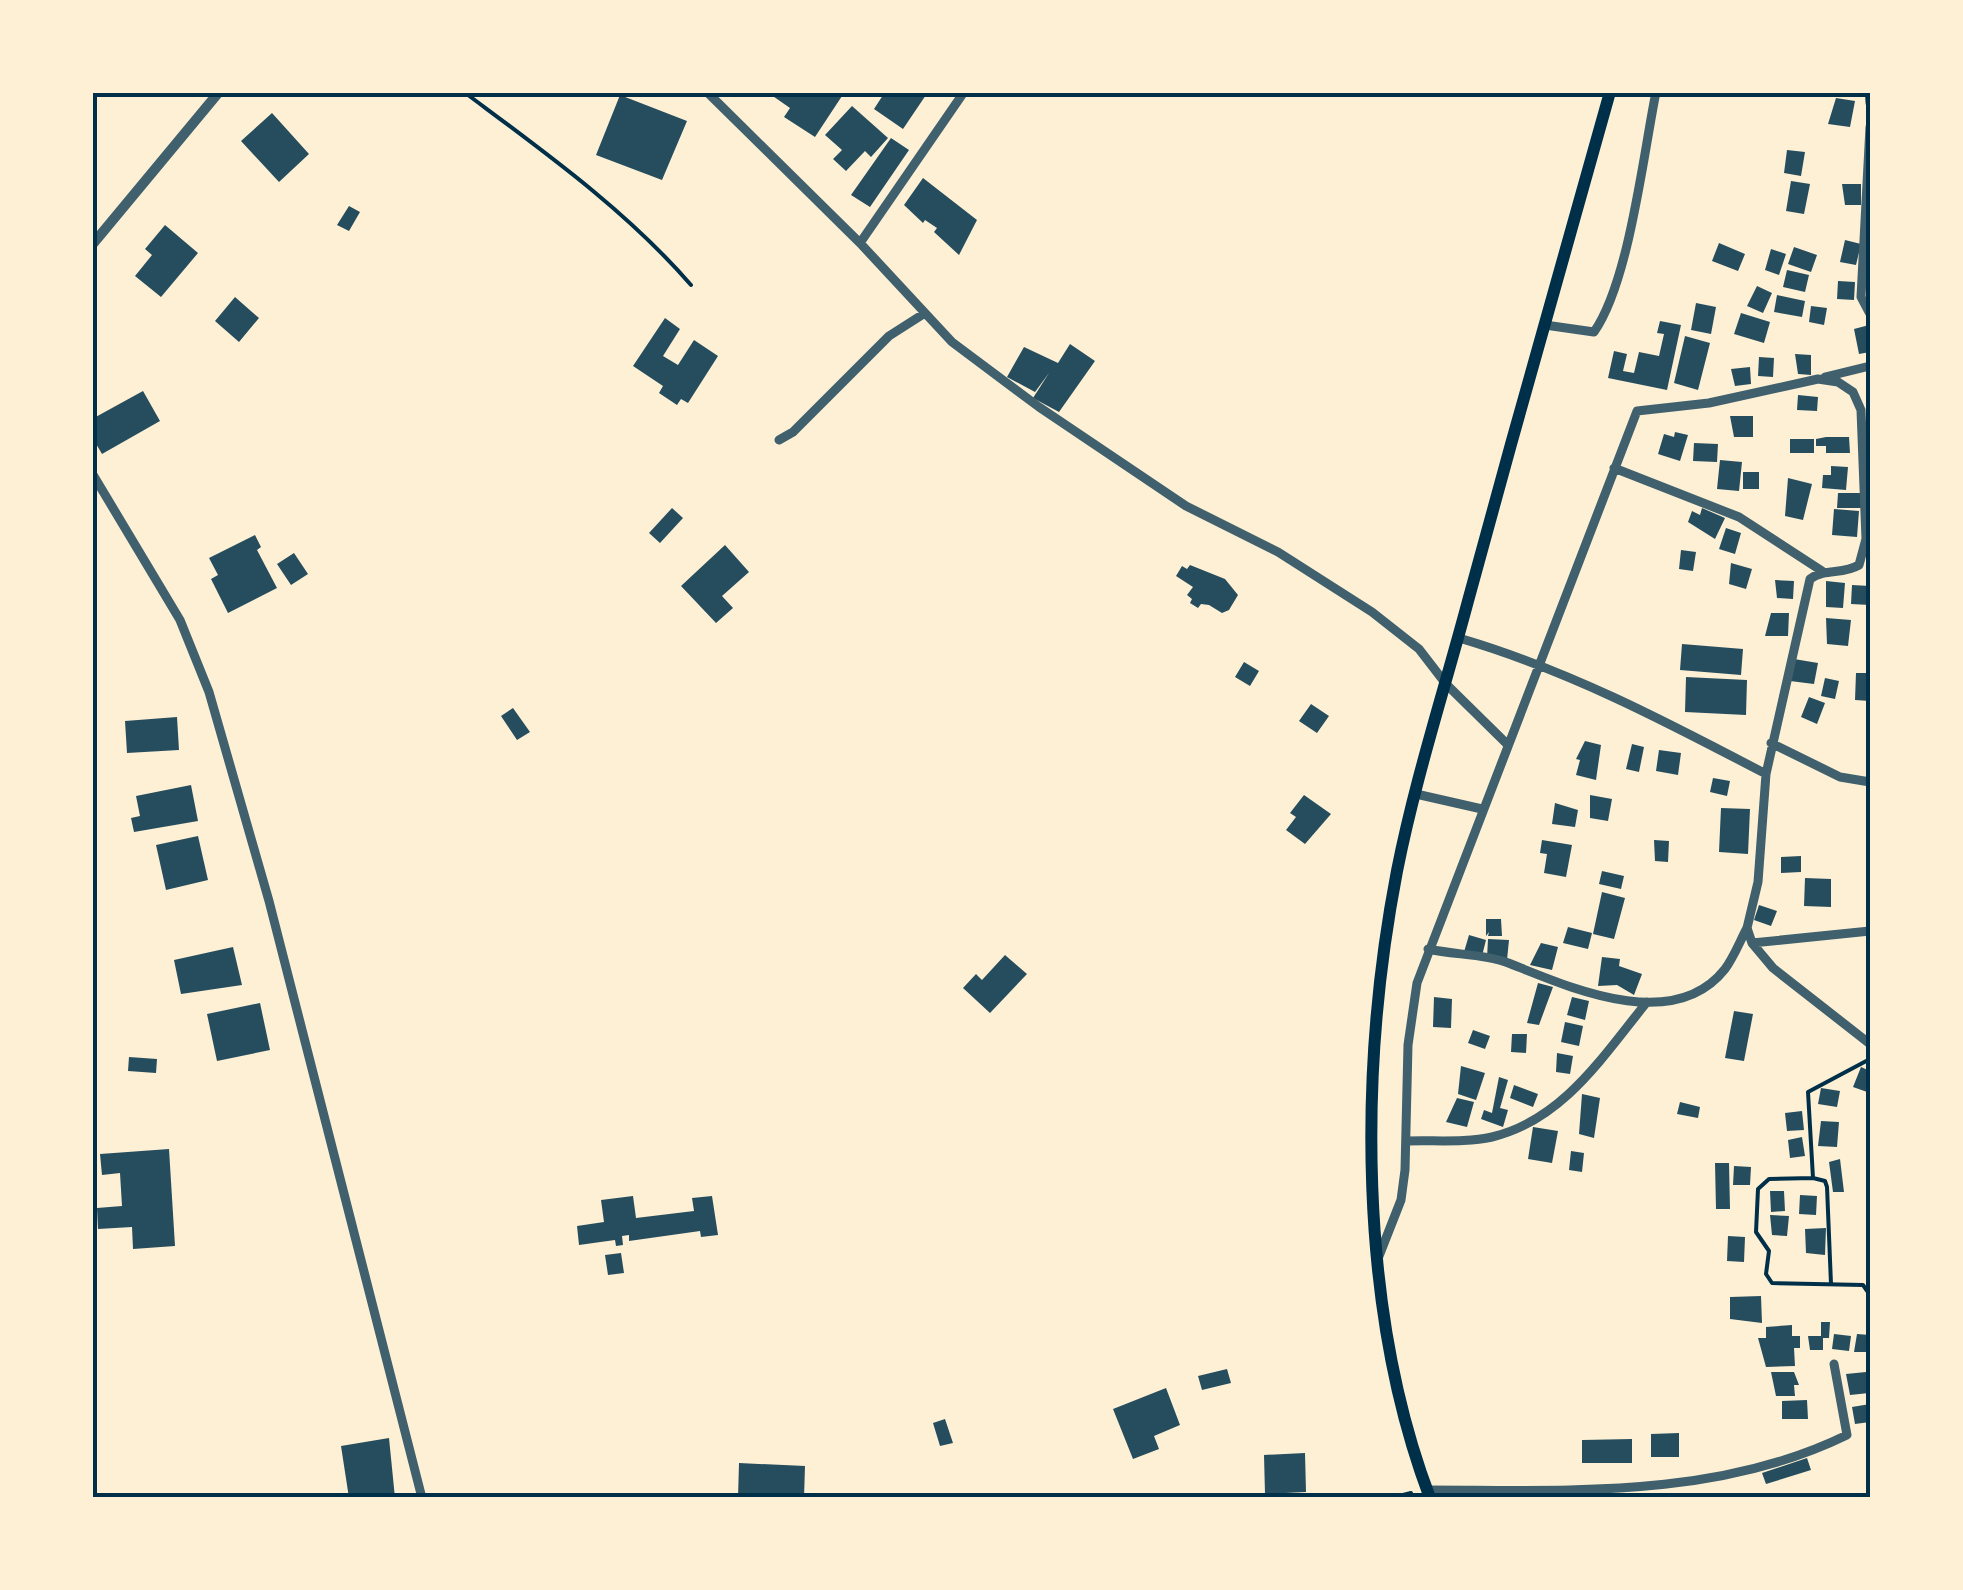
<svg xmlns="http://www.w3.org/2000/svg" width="1963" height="1590" viewBox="0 0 1963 1590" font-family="Georgia,serif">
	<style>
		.building { fill: #264d5e }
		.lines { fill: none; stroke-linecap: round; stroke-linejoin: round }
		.path { stroke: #003049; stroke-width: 4 }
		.minor { stroke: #3f606c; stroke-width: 9 }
		.tertiary { stroke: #3f606c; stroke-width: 10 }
		.secondary { stroke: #003049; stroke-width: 12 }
		.neatline { fill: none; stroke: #003049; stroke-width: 4 }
	</style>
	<rect width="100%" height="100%" fill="#fdf0d5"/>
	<path class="building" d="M767,92H836L842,96L815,137L784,117L790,108Z
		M885,92H928L903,129L874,109Z
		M620,95L687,121L662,180L596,155Z
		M1836,98L1855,101L1850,127L1828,124Z
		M852,106L888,138L871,157L865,151L846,171L833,159L842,150L825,135Z
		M272,113L309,154L279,182L241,141Z
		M891,138L909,150L870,207L851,195Z
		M1787,150L1805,152L1801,176L1784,173Z
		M923,178L977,220L959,255L934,232L937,228L925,220L923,223L904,205Z
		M1791,181L1810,184L1804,214L1786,211Z
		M1842,184H1861V205H1845Z
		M349,206L360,212L349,231L337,225Z
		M165,225L198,253L161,297L135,276L152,255L145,249Z
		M1845,240L1861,244L1856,265L1840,262Z
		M1719,243L1745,254L1738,271L1712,261Z
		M1794,247L1817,255L1811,272L1788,264Z
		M1771,249L1786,254L1779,275L1765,270Z
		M1787,270L1809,275L1805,292L1783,287Z
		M1838,281L1855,282L1854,300L1837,299Z
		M1757,286L1772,293L1763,313L1747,306Z
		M1777,295L1805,301L1802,317L1774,312Z
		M235,297L259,318L239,342L215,321Z
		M1696,303L1716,307L1711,334L1691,330Z
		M1811,306L1827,308L1824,325L1809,322Z
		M1741,313L1770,322L1764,343L1734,334Z
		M665,318L680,329L663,356L678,365L694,340L718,356L688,403L681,399L677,405L659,393L663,386L633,366Z
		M1660,321L1681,325L1667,390L1608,378L1614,351L1627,354L1623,371L1634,373L1639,352L1659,356L1664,334L1657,333Z
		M1869,325L1870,352L1859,354L1854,329Z
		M1685,336L1710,343L1698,390L1674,383Z
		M1070,344L1095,361L1059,412L1033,398L1049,373L1035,392L1007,377L1024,347L1058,363Z
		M1795,354L1811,355V375L1798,374Z
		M1759,357L1774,358L1773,377L1758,376Z
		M1750,367L1751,384L1735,386L1731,369Z
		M143,391L160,421L102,454L92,437V419Z
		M1798,395L1818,397L1817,411L1797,410Z
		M1730,416H1753V437H1734Z
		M1675,432L1688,435L1680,461L1658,454L1664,434L1674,437Z
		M1826,437H1849L1850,453H1826V446H1816V439Z
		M1790,439H1814V453H1790Z
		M1694,443L1718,444L1717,462L1693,461Z
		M1720,460L1742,462L1739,491L1717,489Z
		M1831,466L1848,467L1846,490L1822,488L1823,475H1831Z
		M1743,472H1759V489H1743Z
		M1788,478L1812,484L1803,520L1785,516Z
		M1838,493H1862V508H1837Z
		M672,508L683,518L660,543L649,533Z
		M1702,508L1725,518L1715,539L1688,522L1692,511L1700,515Z
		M1834,509L1859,511L1857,537L1832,535Z
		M1726,528L1741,533L1735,554L1719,549Z
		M255,535L261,547L257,550L277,588L228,613L211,579L218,575L209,558Z
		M725,545L749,572L722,596L733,608L716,623L681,586Z
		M1681,550L1696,552L1693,571L1679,569Z
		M294,553L308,574L291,585L277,564Z
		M1731,563L1752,569L1746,589L1729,584Z
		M1190,565L1225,579L1238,595L1229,610L1222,613L1209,605L1201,604L1198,608L1190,603L1192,599L1187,595L1193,587L1176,576L1182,566L1187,569Z
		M1775,580L1794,581L1793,599L1777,598Z
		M1826,581L1845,583L1843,608L1826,607Z
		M1852,585L1870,586V605L1851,604Z
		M1771,613H1789L1788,636H1765Z
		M1826,618L1851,620L1848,646L1827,644Z
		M1682,644L1743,649L1741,675L1680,670Z
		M1794,659L1818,663L1814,684L1790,681Z
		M1244,662L1259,671L1250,686L1235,677Z
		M1856,673H1870V701L1855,700Z
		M1686,677L1747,680L1746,715L1685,712Z
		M1825,678L1839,681L1835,699L1821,696Z
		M1809,697L1825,703L1817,724L1801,717Z
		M1311,704L1329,716L1317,733L1299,721Z
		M513,708L530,732L517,740L501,716Z
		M177,717L179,750L127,753L125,721Z
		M1585,741L1601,745L1596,780L1576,775L1580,760L1576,759Z
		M1632,744L1644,747L1639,772L1626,769Z
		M1659,750L1681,753L1678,775L1656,771Z
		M1713,778L1730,781L1727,796L1710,792Z
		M191,785L198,821L134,832L131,818L140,816L136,796Z
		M1304,795L1331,814L1305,844L1286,830L1296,817L1290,813Z
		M1590,795L1612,799L1608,821L1590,818Z
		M1555,803L1578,810L1575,827L1552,824Z
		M1721,808L1750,809L1748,854L1719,852Z
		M198,836L208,880L166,890L156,845Z
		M1542,840L1572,845L1566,877L1544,873L1547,854L1540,853Z
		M1654,840L1669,841L1668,862L1655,861Z
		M1801,856V872L1781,873V857Z
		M1602,871L1624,876L1621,889L1599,884Z
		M1805,878L1831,879V907L1804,906Z
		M1602,892L1625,898L1614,939L1593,934Z
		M1759,905L1777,911L1771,926L1754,920Z
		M1486,919H1501L1502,936H1488L1489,932L1486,936Z
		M1568,927L1592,933L1588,949L1563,943Z
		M1469,935L1486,940L1482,956L1464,952Z
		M1488,939L1509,940L1507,960L1487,958Z
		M1541,943L1558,947L1552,970L1530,965Z
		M233,947L242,985L181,994L174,960Z
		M1005,955L1027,974L990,1013L963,988L976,974L982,980Z
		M1602,957L1620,959L1619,966L1642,974L1634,995L1617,985L1598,986Z
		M1538,983L1553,987L1539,1025L1527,1023Z
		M1434,997L1452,999L1451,1028L1433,1027Z
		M1572,997L1589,1001L1585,1020L1567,1015Z
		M260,1003L270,1050L217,1061L207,1014Z
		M1734,1011L1753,1014L1744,1061L1725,1058Z
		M1565,1022L1583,1026L1579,1046L1561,1042Z
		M1473,1030L1490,1036L1485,1049L1468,1043Z
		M1512,1034H1527L1526,1053L1511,1052Z
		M1557,1053L1573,1056L1570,1074L1556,1072Z
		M129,1057L157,1059L156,1073L128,1071Z
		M1461,1066L1485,1073L1476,1100L1458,1094Z
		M1861,1067L1870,1071V1093L1853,1087Z
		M1499,1077L1508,1080L1500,1108L1508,1110L1503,1127L1481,1119L1484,1110L1492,1113Z
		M1514,1085L1538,1094L1533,1107L1510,1098Z
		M1821,1088L1840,1091L1837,1107L1818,1104Z
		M1582,1094L1600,1098L1594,1138L1579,1134Z
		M1457,1098L1474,1102L1467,1127L1446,1122Z
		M1680,1102L1700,1107L1698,1118L1677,1114Z
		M1802,1111L1804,1130L1787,1131L1785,1113Z
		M1821,1121L1839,1122L1837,1147L1818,1146Z
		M1533,1127L1558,1131L1552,1163L1528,1159Z
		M1802,1137L1805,1156L1790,1158L1788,1140Z
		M169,1149L175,1246L133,1249L132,1227L98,1229L97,1208L122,1206L120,1173L102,1175L100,1154Z
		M1571,1151L1584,1153L1582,1172L1569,1170Z
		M1840,1159L1844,1192H1833L1829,1162Z
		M1715,1163H1729L1730,1209H1716Z
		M1734,1166L1751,1167L1750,1185H1733Z
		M1770,1191H1784L1785,1211L1771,1212Z
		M1800,1195L1817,1196L1816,1215L1799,1214Z
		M633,1196L636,1218L694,1211L692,1198L712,1196L718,1235L701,1237L700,1231L629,1241V1235L622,1236L623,1245L616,1246L615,1240L579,1245L577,1226L604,1222L601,1200Z
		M1770,1215L1789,1216L1787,1236L1772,1235Z
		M1826,1228L1825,1255L1806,1253L1805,1229Z
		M1728,1236L1745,1237L1744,1262L1727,1261Z
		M621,1253L624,1273L608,1275L605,1255Z
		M1761,1296L1762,1323L1730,1319V1297Z
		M1821,1322H1830L1829,1338H1823V1350H1810L1808,1336H1821Z
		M1792,1325V1336H1800V1348H1794L1795,1366L1766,1367L1758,1338H1766V1327Z
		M1834,1334L1851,1336L1849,1351L1832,1349Z
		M1857,1334L1870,1335V1352H1854Z
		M1227,1369L1231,1383L1202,1390L1198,1376Z
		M1771,1372H1794L1799,1385H1794L1795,1396H1776Z
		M1866,1372L1869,1393L1850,1395L1846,1374Z
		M1166,1388L1180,1425L1154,1436L1159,1449L1133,1459L1113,1409Z
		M1807,1400L1808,1419H1782V1401Z
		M1870,1404V1422L1855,1424L1852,1407Z
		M945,1419L953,1443L940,1446L933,1423Z
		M1679,1433V1457H1651V1434Z
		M389,1438L395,1498H349L341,1446Z
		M1632,1439V1463H1582V1440Z
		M1305,1453L1306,1492L1265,1494L1264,1455Z
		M1807,1458L1811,1470L1766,1484L1762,1473Z
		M739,1463L805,1466L804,1498H738Z"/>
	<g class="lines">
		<path class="path" d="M464,92C543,151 626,210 691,285
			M1870,1059L1808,1092L1813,1178L1769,1179L1758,1189L1756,1232L1769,1251L1766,1274L1772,1283L1863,1285L1870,1295
			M1813,1178L1825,1181L1827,1187L1831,1284
			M1391,1498L1411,1493"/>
		<path class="minor" d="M707,92L860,243L952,342L1039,407L1186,506L1278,552L1372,612L1419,649L1446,684L1508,745
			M1869,92L1870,103
			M1870,127L1861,297L1870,314
			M860,243L964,92
			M1545,325L1594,332C1629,282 1643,156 1656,92
			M1825,377L1870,366
			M779,440L793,432L889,336L925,313
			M1614,468L1739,517L1822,571
			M92,473L180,620L209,692L269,901L422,1498
			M1459,638C1568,670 1665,721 1766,774
			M1771,743L1840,777L1870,782
			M1416,794L1482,809
			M1752,943L1870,931
			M1428,949C1455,955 1486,954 1511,964C1571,988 1674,1034 1725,969C1734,957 1740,941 1747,928
			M1407,1141C1434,1140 1466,1143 1492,1137C1563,1120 1603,1056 1647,1002
			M1379,1256L1401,1200L1405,1170L1408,1045L1417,983L1637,411L1709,403L1818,379L1838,382L1853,392L1861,410L1866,539L1859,565C1842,575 1826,568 1810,579L1766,774L1758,882L1747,928L1752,943L1773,968L1870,1044
			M1427,1490C1569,1490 1716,1499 1847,1435L1834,1364"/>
		<path class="tertiary" d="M92,245L219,92"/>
		<path class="secondary" d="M1430,1498C1358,1308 1359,1068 1397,871C1415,780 1444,691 1468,601C1514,431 1562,262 1610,92"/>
	</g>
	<rect width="1963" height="1590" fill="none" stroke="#fdf0d5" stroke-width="190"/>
	<rect x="95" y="95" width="1773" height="1400" class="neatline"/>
</svg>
